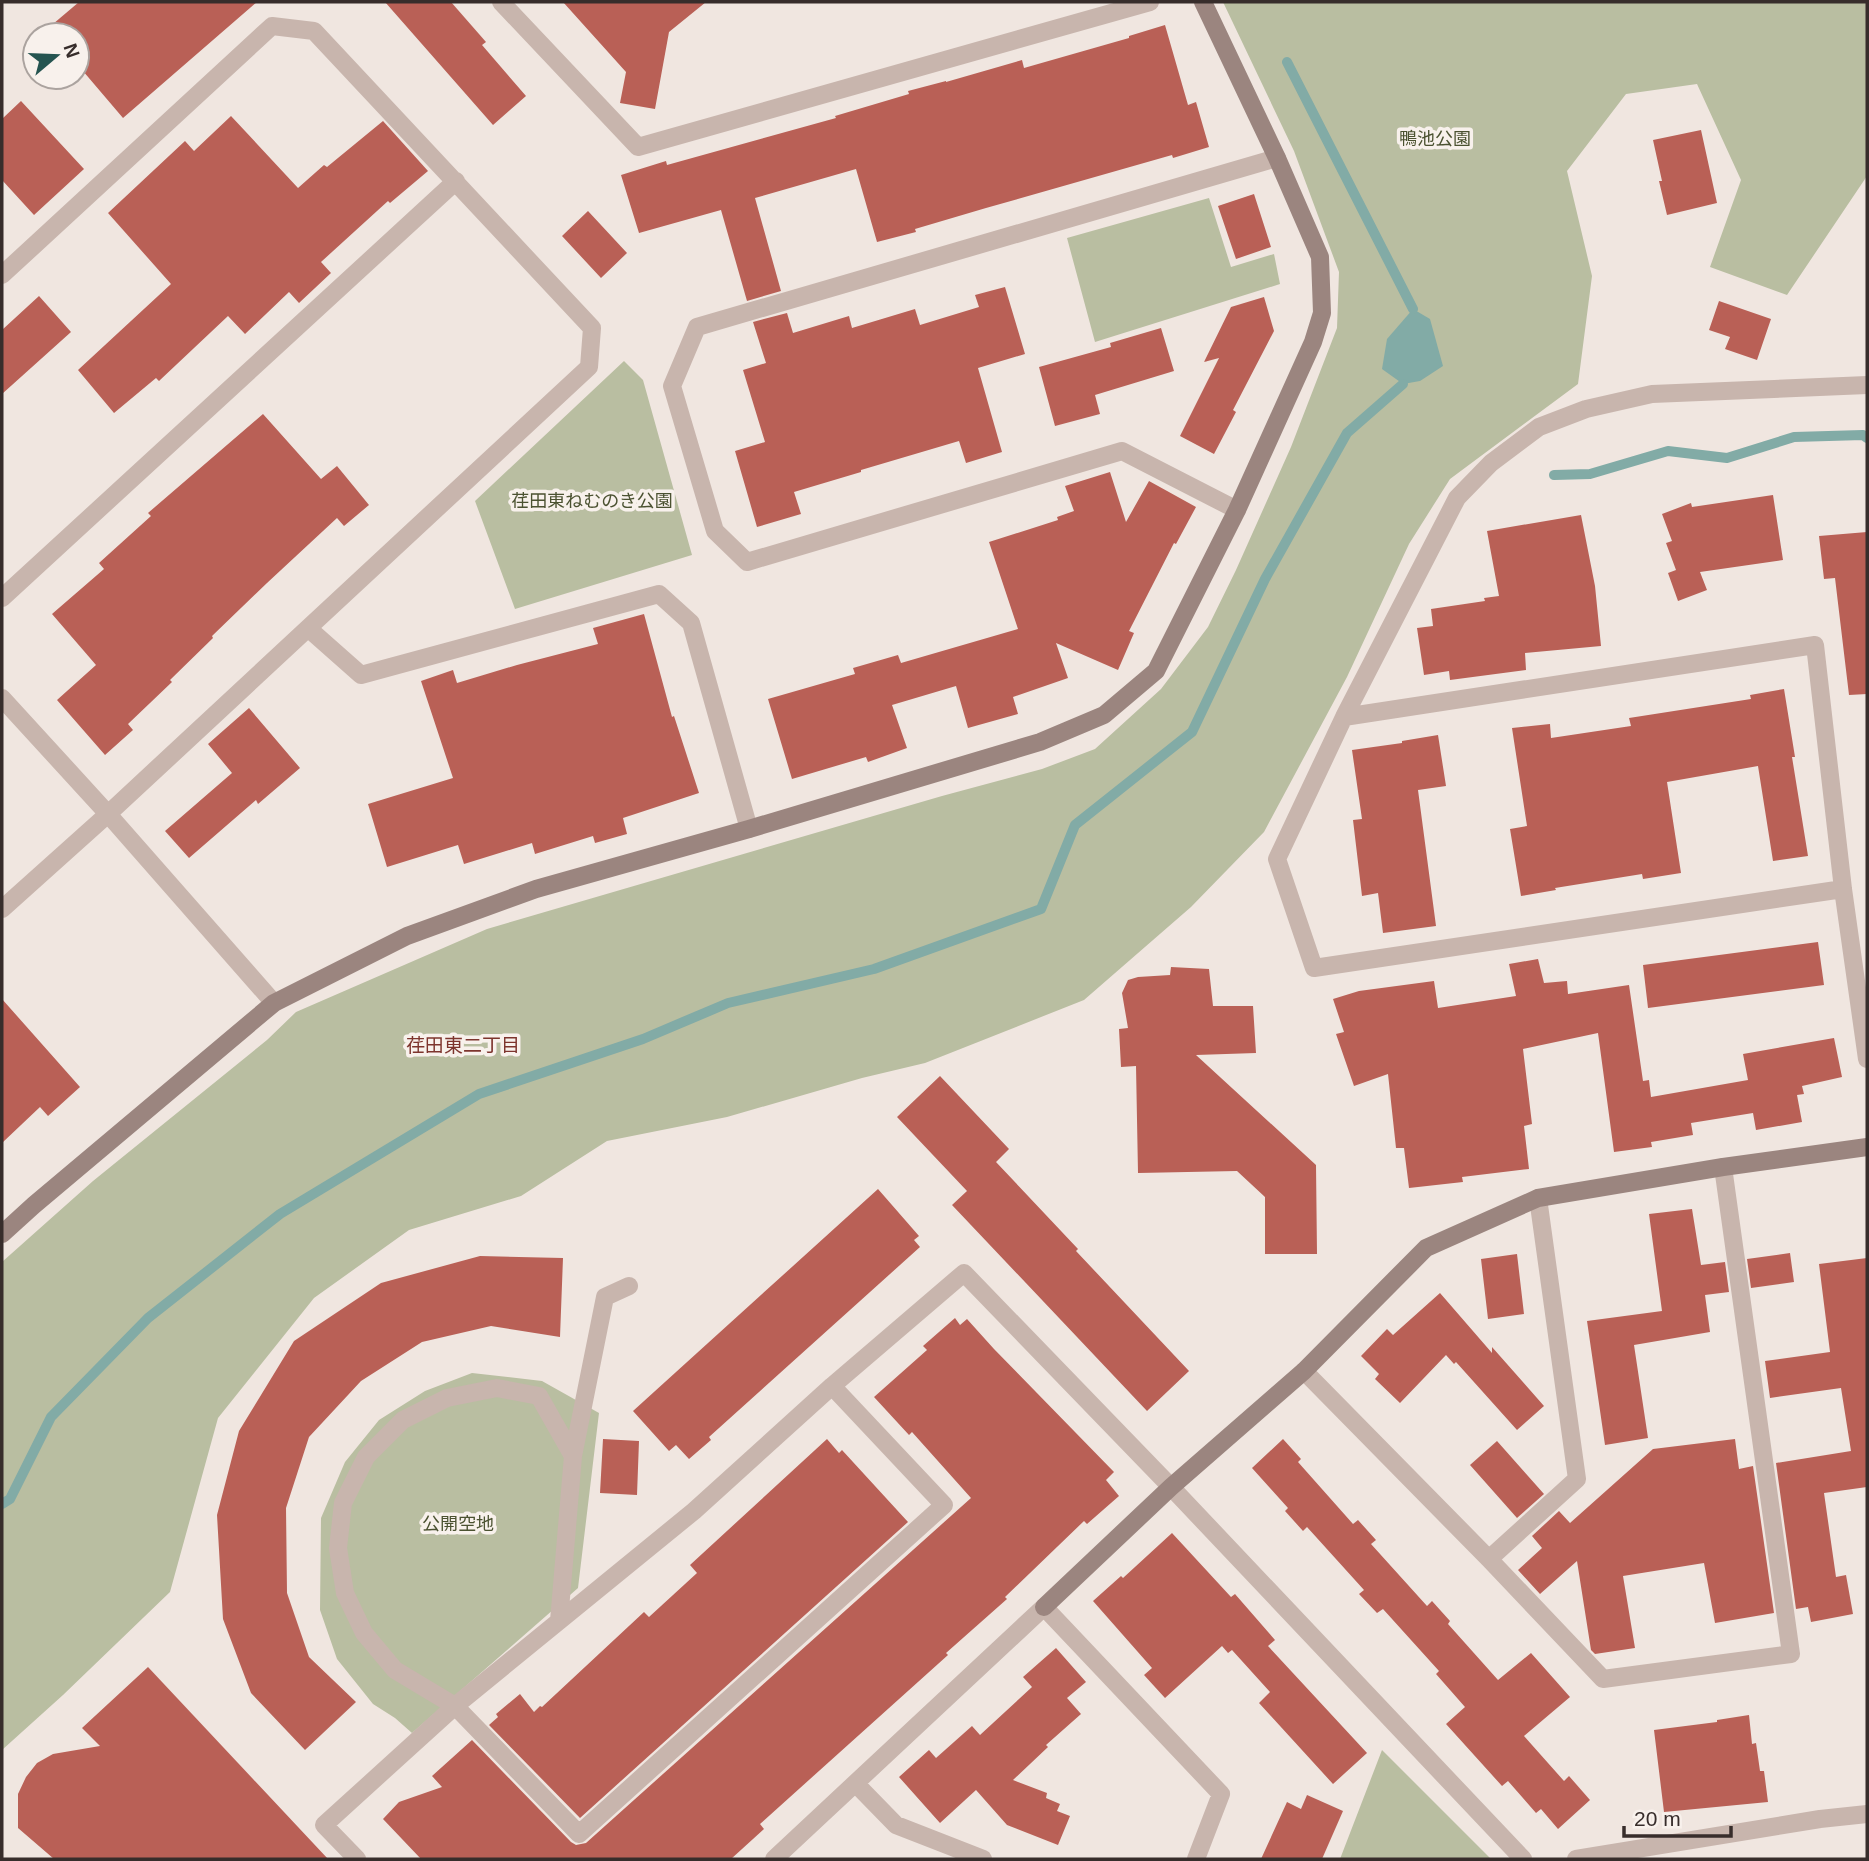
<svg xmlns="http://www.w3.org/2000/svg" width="1869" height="1861" viewBox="0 0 1869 1861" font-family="Arial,'Noto Sans JP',sans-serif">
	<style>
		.green { fill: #b9bea1 }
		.water { fill: #82aba6 }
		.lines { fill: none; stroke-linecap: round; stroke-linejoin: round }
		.stream { stroke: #82aba6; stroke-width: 10 }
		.building { fill: #b96056 }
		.street { stroke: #c8b5ad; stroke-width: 18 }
		.secondary { stroke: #9b857f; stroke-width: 18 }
		.labels { text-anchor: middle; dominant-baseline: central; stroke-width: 7; stroke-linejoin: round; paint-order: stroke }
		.park-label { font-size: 18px; fill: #4b5231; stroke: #f8f1ec }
		.neighbourhood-label { font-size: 19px; fill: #7d342d; stroke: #f8f1ec }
	</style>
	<rect width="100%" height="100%" fill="#f0e6e0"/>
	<path class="green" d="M1223,2H1867V176L1787,295L1710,267L1741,180L1697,84L1626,94L1567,171L1592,276L1578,384L1450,479L1409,544L1347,677L1264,832L1191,907L1084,1000L925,1063L862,1078L727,1117L607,1141L521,1196L409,1230L314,1298L218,1418L170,1592L63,1695L2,1750V1262L93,1181L267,1040L296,1012L487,929L942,796L1042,769L1095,749L1161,689L1208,627L1236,570L1291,447L1337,328L1339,272L1294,151Z
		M1209,198L1231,267L1274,254L1280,284L1095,342L1067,238Z
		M624,361L643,380L692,555L515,609L475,501Z
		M472,1373L542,1381L599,1413L578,1588L412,1733L395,1718L373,1704L337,1659L320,1610L321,1518L345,1462L379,1420L425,1391Z
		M1382,1750L1491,1859H1340Z"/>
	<path class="water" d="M1413,309L1430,319L1443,366L1420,381L1403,384L1382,369L1387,339Z"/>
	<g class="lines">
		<path class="stream" d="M1287,62L1413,309
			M1554,475L1590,474L1668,451L1727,458L1794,437L1863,435L1867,438
			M2,1504L10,1499L51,1417L148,1318L280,1214L479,1094L643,1039L728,1003L874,969L1041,909L1075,825L1192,732L1265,579L1347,433L1403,384"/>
	</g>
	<path class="building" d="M79,2H257L123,118L77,64V35H40Z
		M385,2H451L486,42L482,45L526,96L493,125Z
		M563,2H706L669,32L655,109L620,103L626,72Z
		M1165,25L1188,105L1196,102L1209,147L1173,158L1172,155L986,208L915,229L916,232L877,242L856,169L755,198L781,291L747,301L721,210L639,233L621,175L666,161L667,165L836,118L835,116L909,94L908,91L946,81V82L1022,60L1024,68L1129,38V36Z
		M21,101L84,169L34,215L2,180V119Z
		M231,116L298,188L324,165L327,167L383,121L428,171L390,203L388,201L321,262L331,273L299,303L289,292L245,334L228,316L159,381L156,378L114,413L78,370L171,284L108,213L185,141L194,151Z
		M1701,130L1717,203L1667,215L1659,181H1662L1653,140Z
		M1254,194L1271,247L1236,259L1218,206Z
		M588,211L627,253L601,278L562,236Z
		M1005,287L1025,354L978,368L1002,452L966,463L959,441L861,470V472L794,492L801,514L757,527L735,451L765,442L743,370L766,363L753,322L787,313L793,333L849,316L852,328L915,309L920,325L979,307L975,295Z
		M39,296L71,332L2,394V330Z
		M1264,297L1274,331L1233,410L1236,412L1214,454L1180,436L1219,358L1204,362L1231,307Z
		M1719,301L1771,319L1757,360L1725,349L1730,337L1709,330Z
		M1161,328L1174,371L1095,395L1100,414L1055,426L1039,367L1111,347L1110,343Z
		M263,414L321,479L337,466L369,505L344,526L337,518L267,583L212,636L213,638L170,680L172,682L128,724L133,730L105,755L57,700L96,665L52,614L104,569L99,563L151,516L148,513Z
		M1110,472L1126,522L1149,481L1196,507L1176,544L1174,543L1129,631L1134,633L1118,670L1056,643L1068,678L1013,697L1018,714L968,728L956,686L892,705L907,748L868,762L866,757L792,779L768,699L855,674L853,668L898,655L901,663L1018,629L989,542L1058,520L1057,517L1074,511L1065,486Z
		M1773,495L1783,560L1700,572L1707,590L1678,601L1668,573L1676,570L1666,543L1672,541L1662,514L1691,503L1692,507Z
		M1581,515L1595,586L1601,646L1525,653L1526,670L1450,680L1449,671L1424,675L1417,628L1433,626L1431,609L1485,601L1484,598L1499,596L1487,531Z
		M1867,532V694L1849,695L1835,578L1824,579L1819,536Z
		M644,614L672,717L674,716L699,793L623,818L627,834L595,843L593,836L535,854L532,843L464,864L458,845L387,867L368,804L453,778L421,681L453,670L457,683L517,665L598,644L593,628Z
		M1784,689L1795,757H1792L1808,856L1773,861L1758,766L1667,782L1681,873L1643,879L1642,874L1555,888L1556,890L1521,896L1510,829L1527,826L1512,728L1550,724L1551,738L1631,726L1629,718L1751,699L1750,695Z
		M249,708L300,768L258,804L256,800L189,858L165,831L232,773L208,744Z
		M1438,735L1446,786L1418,790L1436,926L1383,933L1378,893L1362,896L1353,820L1362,819L1352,750L1402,743V741Z
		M1818,942L1824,985L1648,1008L1643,965Z
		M1538,959L1544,983L1567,981L1568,994L1629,985L1643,1081L1649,1080L1651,1097L1748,1080L1743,1054L1834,1038L1842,1077L1802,1086L1804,1094L1797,1095L1802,1122L1756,1130L1753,1113L1691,1123L1693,1135L1651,1142L1652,1147L1614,1152L1598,1033L1523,1049L1532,1124L1524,1126L1529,1169L1462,1177L1463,1182L1409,1188L1404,1148H1396L1388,1074L1354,1086L1336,1034L1344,1032L1333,999L1359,991L1434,981L1438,1008L1516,996L1509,964Z
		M1171,967L1209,969L1213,1006H1253L1256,1053L1196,1055L1316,1165L1317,1254H1265V1197L1237,1171L1138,1173L1136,1066L1121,1067L1119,1029L1128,1028L1122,993L1128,980L1138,977L1170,975Z
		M2,999L80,1087L48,1116L40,1107L2,1143Z
		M940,1076L1009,1149L996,1162L1078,1249L1076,1251L1189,1371L1147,1411L952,1205L967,1191L897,1117Z
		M878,1189L919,1236L914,1240L920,1247L709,1437L711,1440L689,1459L676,1445L669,1451L633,1411Z
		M1692,1209L1701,1265L1725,1262L1729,1292L1705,1295L1710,1332L1634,1345L1648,1438L1605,1445L1587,1321L1662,1311L1649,1214Z
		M1790,1253L1794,1282L1751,1288L1747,1259Z
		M1517,1254L1524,1314L1488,1319L1481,1259Z
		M480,1256L563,1258L560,1337L491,1326L422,1342L361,1381L309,1437L286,1508L287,1593L309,1657L356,1702L305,1750L251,1693L223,1619L217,1515L239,1431L294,1341L381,1283Z
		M1867,1258V1487L1824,1493L1836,1577L1846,1575L1853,1614L1811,1622L1808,1607L1796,1609L1776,1463L1851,1451L1841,1388L1770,1398L1765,1361L1830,1352L1819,1264Z
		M1440,1293L1492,1353V1347L1544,1406L1517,1430L1456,1362L1454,1364L1446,1355L1400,1403L1375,1379L1379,1374L1361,1356L1387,1329L1393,1335Z
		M955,1318L960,1325L967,1319L994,1349L1114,1472L1106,1480L1119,1496L1087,1524L1084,1521L1005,1597L1007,1599L946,1653L948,1655L760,1824L764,1829L731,1859H421L383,1819L399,1802L442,1787L432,1776L472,1740L571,1842L576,1845L586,1843L971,1498L912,1432L909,1435L874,1397L927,1350L923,1346Z
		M603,1439L639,1441L637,1495L600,1493Z
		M827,1439L839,1453L842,1450L908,1522L580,1818L489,1725L498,1717L496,1714L520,1694L534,1712L540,1706L542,1707L644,1612L649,1617L697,1573L690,1565Z
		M1283,1439L1301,1459L1298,1462L1353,1524L1358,1520L1376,1540L1371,1544L1427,1606L1432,1601L1450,1621L1448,1624L1498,1680L1531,1653L1570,1697L1524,1736L1564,1781L1569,1776L1590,1800L1558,1829L1541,1809L1536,1813L1508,1781L1502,1786L1446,1724L1465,1707L1436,1674L1439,1671L1383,1609L1377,1613L1359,1594L1364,1590L1307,1527L1303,1531L1285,1511L1288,1508L1252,1468Z
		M1735,1439L1739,1469L1753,1466L1774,1613L1715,1623L1704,1563L1623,1576L1635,1648L1595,1654L1591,1650L1577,1561L1540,1594L1518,1570L1542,1548L1532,1536L1559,1511L1570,1523L1653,1449Z
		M1497,1441L1544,1494L1517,1518L1470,1465Z
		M1172,1533L1231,1597L1235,1594L1275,1640L1268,1646L1367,1753L1333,1784L1259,1703L1270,1692L1232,1650L1228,1653L1222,1646L1165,1698L1144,1675L1152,1668L1093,1601L1121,1576L1123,1578Z
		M1056,1648L1086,1682L1067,1698L1081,1714L1046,1745L1048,1747L1013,1780L1047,1793L1046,1798L1060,1804L1057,1811L1070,1816L1058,1845L1007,1825L976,1790L940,1823L899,1777L929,1750L936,1758L972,1726L980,1735L1032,1687L1023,1677Z
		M148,1667L328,1859H54L18,1828V1794L26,1777L37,1763L53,1754L100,1746L82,1728Z
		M1749,1715L1752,1744L1756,1743L1760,1771H1764L1768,1802L1664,1812L1654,1730L1717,1722V1720Z
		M1307,1795L1343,1811L1322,1859H1261L1287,1802L1301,1809Z"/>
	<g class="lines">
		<path class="street" d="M501,2L638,147L1150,2
			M2,275L272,26L314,31L592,328L589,367L108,814L2,909
			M1237,510L1122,451L747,562L715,531L672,386L697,327L1277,158
			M2,598L456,181
			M309,629L361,675L659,594L691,623L749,829
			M2,698L108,814L274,1003
			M1344,717L1815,645L1843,889L1867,1059
			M1843,889L1314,968L1277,859L1344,717L1457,498L1491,463L1539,427L1586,409L1652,394L1867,385
			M1304,1371L1489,1559L1603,1679L1791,1654L1723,1167
			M573,1456L539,1396L497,1388L447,1398L403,1420L366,1457L343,1503L338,1548L345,1593L364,1633L395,1670L455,1706L579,1834L944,1505L832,1386
			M1489,1559L1577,1479L1538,1198
			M559,1621L573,1456L605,1297L629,1286
			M856,1784L896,1825L983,1859
			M357,1859L324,1825L455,1706L694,1511L832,1386L964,1273L1171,1487L1523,1859
			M774,1859L1044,1607L1221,1794L1196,1859
			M1576,1859L1820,1819L1867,1814"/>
		<path class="secondary" d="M2,1234L34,1205L274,1003L407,936L536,889L749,829L1040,742L1104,715L1156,671L1237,510L1313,342L1322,313L1320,257L1277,158L1203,2
			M1044,1607L1171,1487L1304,1371L1426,1248L1538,1198L1723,1167L1867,1147"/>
	</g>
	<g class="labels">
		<g class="park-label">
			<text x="1435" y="139">鴨池公園</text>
			<text x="592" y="501">荏田東ねむのき公園</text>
			<text x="458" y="1524">公開空地</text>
		</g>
		<g class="neighbourhood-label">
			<text x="463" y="1045">荏田東二丁目</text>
		</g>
	</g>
	<rect width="1869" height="1861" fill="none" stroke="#372d2b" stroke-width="7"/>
	<g transform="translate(56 56) rotate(71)"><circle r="33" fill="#f8f1ec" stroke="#aba39f" stroke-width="2"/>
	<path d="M0-5L12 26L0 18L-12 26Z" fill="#255450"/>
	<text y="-10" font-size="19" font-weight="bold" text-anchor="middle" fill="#372d2b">N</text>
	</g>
	<path d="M1624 1826v10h107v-10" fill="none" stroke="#372d2b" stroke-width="3.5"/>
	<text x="1634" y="1826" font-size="21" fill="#372d2b" stroke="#f8f1ec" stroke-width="5" paint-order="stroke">20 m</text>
</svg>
